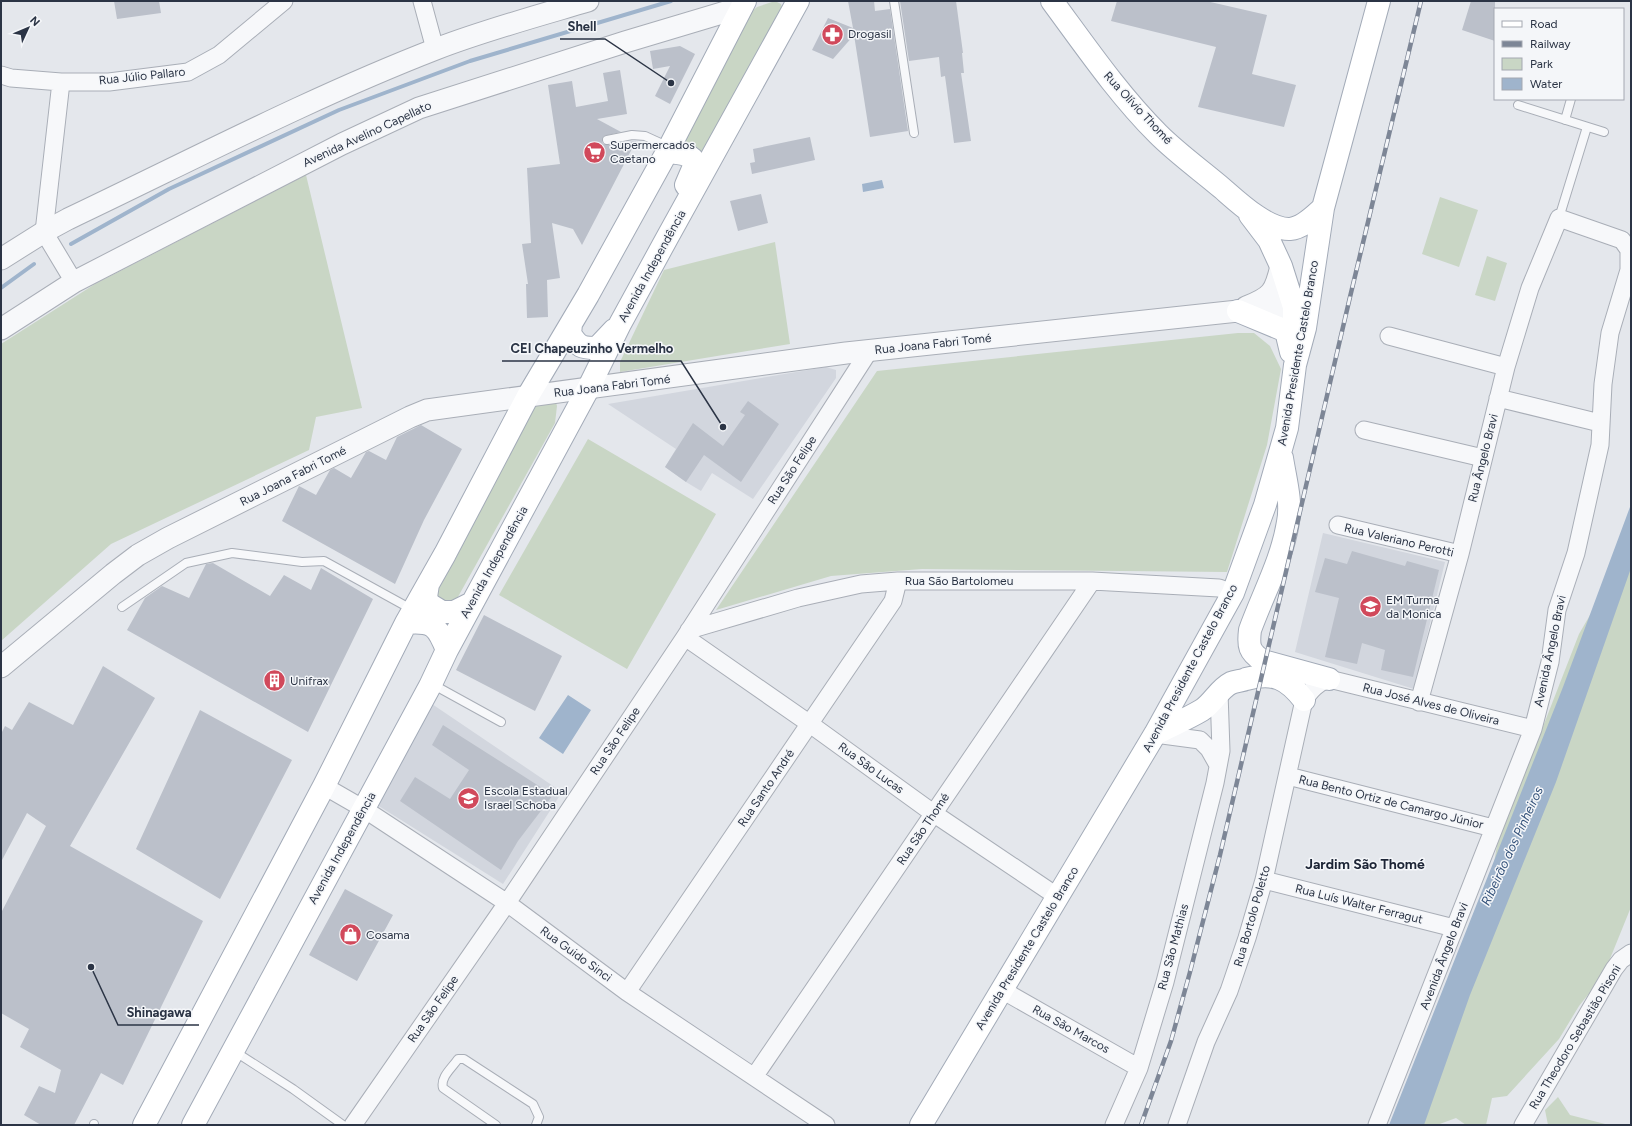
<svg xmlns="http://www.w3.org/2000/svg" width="1632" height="1126" viewBox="0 0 1632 1126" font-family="Figtree,sans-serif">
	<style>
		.built { fill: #d2d6de }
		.green { fill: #c9d6c5 }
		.water { fill: #9fb4cc }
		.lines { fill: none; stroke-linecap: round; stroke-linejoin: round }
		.stream { stroke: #9fb4cc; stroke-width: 4 }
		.building { fill: #bbc0ca }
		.service-casing { stroke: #a9aeb7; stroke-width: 10 }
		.minor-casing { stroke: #a9aeb7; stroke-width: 19 }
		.tertiary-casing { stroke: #a9aeb7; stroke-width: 23 }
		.primary-casing { stroke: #a3abb8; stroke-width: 24 }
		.service { stroke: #f7f8fa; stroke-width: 8 }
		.minor { stroke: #f7f8fa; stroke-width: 17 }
		.tertiary { stroke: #f7f8fa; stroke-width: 21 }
		.primary { stroke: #fff; stroke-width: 22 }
		.rail-casing { stroke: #7d8696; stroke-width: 4.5 }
		.rail { stroke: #f4f6f9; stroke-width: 3; stroke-dasharray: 9; stroke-linecap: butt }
		.labels { text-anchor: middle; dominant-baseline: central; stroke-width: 3; stroke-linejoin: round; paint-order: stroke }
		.poi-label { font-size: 12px; fill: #2b3445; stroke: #f4f6f9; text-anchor: start }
		.street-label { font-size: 12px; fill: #2b3445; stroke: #f4f6f9 }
		.water-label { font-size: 13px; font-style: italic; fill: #34527a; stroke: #f4f6f9 }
		.quarter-label { font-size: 14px; font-weight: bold; fill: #1d2536; stroke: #f4f6f9 }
		.leader { fill: none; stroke: #2b3445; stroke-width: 1.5 }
		.callout-dot { fill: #2b3445; stroke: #f4f6f9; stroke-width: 1.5 }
		.callout-label { font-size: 13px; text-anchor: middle; font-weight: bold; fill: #2b3445; stroke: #f4f6f9; stroke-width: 3; stroke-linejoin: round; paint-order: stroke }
	</style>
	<rect width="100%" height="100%" fill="#e4e7ec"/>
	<path class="built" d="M826,367L836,370V378L753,499L712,473L701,491L686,482L665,467L676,449L608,404Z
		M1323,533L1445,562L1414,689L1295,652Z
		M432,704L562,792L503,884L374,803Z"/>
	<path class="green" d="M775,1L781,4L782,7L702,162L676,146L749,14L757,7Z
		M306,175L362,408L316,417L309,450L111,544L1,641V344L95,284Z
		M1440,197L1478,210L1459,267L1422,254Z
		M775,242L790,344L620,372V362L664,270Z
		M1487,256L1507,263L1495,301L1475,295Z
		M1238,333H1254L1270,346L1281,369L1267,445L1227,572L922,569L831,576L716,610L877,371Z
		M555,399L557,406L555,423L454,604L444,608L431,587L534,400Z
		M588,439L716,514L627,669L499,595Z
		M1631,537V907L1603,976L1579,1006L1559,1039L1507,1096L1492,1098L1486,1125H1466L1456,1118L1437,1125H1391L1494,883V863L1497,845L1579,634L1604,591Z
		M1558,1097L1570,1115L1609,1125H1548L1545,1110Z"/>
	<path class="water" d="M882,180L884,188L863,192L862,184Z
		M1631,498V568L1556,782L1470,995L1424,1125H1389L1563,687L1630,507Z
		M568,695L591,710L563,754L539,738Z"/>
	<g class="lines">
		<path class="stream" d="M71,244L169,189L339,110L470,61L671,1
			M1,288L34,264"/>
	</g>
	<path class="building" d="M114,1H159L161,13L117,19Z
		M848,1H874L875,11L890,9L908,131L870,137L854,35L833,59L812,50L828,18L853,28Z
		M900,1H956L963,53H962L964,73H961L971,141L954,143L945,76L941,77L939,57L909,61Z
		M1117,1H1206L1267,15L1252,74L1296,85L1284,127L1198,107L1216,47L1111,21Z
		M1471,1H1495V41L1462,30Z
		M680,46L695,54L670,104L655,96L670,66L653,69L650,51Z
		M620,70L627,114L597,119L621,132L604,136L602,141L603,144L608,145L636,141L582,245L573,229L552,223L560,278L547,280L548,317L527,318L526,284H528L522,244L531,243L527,168L560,164L548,85L572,81L576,107L608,101L603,73Z
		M810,137L815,160L752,174L750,163L755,162L753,149Z
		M761,194L768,223L738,231L730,201Z
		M748,401L779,424L741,482L704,455L686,482L665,467L693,423L723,446L745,415L740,412Z
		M421,425L462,449L424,520L395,584L282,521L299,486L316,495L330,470L334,468L351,478L366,452L369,451L386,460L397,437Z
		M1352,551L1405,566L1407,561L1439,570L1413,677L1381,670L1385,650L1362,643L1357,664L1325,657L1339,598L1315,592L1325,558L1347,564Z
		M213,563L270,596L284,575L311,590L321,568L373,599L308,732L127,630L145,598L162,586L189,598L206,564Z
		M484,615L562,656L535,711L456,670Z
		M103,666L155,698L70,846L203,921L123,1085L101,1073L74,1125H41L24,1115L39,1086L55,1093L61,1070L20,1047L29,1029L1,1013V913L46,826L27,813L1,862V734L5,726L12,730L29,702L73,725Z
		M200,710L292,760L220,899L136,849Z
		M443,725L553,795L518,841L501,870L400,801L415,777L450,799L469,770L432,745Z
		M345,889L393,915L357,981L309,955Z"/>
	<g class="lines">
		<defs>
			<path id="service" d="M894,1L914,133
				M1518,105L1604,132
				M1565,120L1571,99
				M607,140L632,135L645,136L669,147
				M1559,218L1587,127
				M122,607L186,563L232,553L302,562L324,561L413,610
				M432,684L501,722
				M234,1051L293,1089L343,1125
				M94,1125V1124
				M496,1125L443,1088C440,1077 452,1068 458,1059H464L533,1104L539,1117L536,1125"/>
			<path id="minor" d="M422,1L435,49
				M1,75L11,78L61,82H109L188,72L219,55L284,1
				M61,82L44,232L74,282
				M1389,336L1506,367
				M1498,398L1600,423
				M1364,430L1483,458
				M1338,525L1460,554
				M689,630L798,598L861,584L898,581H1092L1219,588L1233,593
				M685,637L810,724L933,813L1058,897
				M1155,734L1200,740L1209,749L1218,765
				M1288,776L1493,828
				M324,786L364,809L507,903L627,992L826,1125
				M1264,880L1454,928
				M1002,990L1139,1068
				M627,992L893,601L898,581
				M754,1077L1092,581
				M353,1125L507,903L685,637L869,351
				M1114,1125L1139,1068L1165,982L1215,783L1221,751L1219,692
				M1177,1125L1206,1042L1229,991L1247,938L1264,880L1304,700C1311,690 1317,683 1329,679L1533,729
				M1377,1125L1533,729L1550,662L1557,610L1576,553L1600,445L1603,384L1610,333L1629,270V250L1622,240L1559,218L1530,288L1506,367L1460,554L1419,702
				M1523,1125L1614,969L1621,960L1631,953"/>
			<path id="tertiary" d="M1,259L44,232L68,219C190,161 310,98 436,49C485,30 537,16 588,1
				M1246,307C1272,297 1275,292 1281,266
				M1,329L74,282L342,144L419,108L625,42L742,7
				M1,667L113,574L138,555L168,538L410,417L427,410L846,353L1238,311L1294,307"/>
			<path id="primary" d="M1052,1C1086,47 1118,94 1158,134C1178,154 1202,171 1223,189C1239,203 1268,230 1290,229C1303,228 1314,216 1323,208
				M667,152C678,153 692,153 695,164L686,185
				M1250,215L1269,240L1281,266L1294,307V334
				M1238,311L1286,331L1291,352
				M571,324L570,334C579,347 581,348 597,348L614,330
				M1282,458C1285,478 1292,502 1288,522C1282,560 1263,594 1250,630C1248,646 1249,652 1263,661L1329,679
				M428,584L426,597L429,604L442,612H454L472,603
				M406,623C433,621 437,625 447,650
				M1155,734C1170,726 1187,719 1202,710C1213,703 1219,689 1231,683C1236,681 1242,681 1246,679C1274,672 1287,678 1304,700
				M144,1125L324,786L406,623L445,554L528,396L588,295L667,152L745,1
				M193,1125L430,686L447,650L588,389L620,324L667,238L798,1
				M921,1125L1155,734L1233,593L1265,505L1287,428L1295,365L1305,328L1323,208L1379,1"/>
		</defs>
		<use href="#service" class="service-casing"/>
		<use href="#minor" class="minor-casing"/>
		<use href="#tertiary" class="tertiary-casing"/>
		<use href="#primary" class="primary-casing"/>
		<use href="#service" class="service"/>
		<use href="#minor" class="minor"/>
		<use href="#tertiary" class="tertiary"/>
		<use href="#primary" class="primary"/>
		<defs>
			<path id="rail" d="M1141,1125L1171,1041L1190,972L1220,855L1350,297L1421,1"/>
		</defs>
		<use href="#rail" class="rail-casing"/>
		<use href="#rail" class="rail"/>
	</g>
	<defs>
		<symbol id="pharmacy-disc" viewBox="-11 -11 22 22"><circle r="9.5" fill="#d1495b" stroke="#f4f6f9"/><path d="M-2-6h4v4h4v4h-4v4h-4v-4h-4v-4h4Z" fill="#fff"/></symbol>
		<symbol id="supermarket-disc" viewBox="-11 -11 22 22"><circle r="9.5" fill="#d1495b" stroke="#f4f6f9"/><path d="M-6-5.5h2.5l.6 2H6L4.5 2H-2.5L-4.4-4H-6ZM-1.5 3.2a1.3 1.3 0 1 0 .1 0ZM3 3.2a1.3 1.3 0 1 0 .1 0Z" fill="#fff"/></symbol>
		<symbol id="school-disc" viewBox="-11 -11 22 22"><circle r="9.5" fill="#d1495b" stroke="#f4f6f9"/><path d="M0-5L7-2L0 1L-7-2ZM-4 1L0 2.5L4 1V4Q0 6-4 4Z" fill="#fff"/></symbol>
		<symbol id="building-disc" viewBox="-11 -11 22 22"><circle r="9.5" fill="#d1495b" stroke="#f4f6f9"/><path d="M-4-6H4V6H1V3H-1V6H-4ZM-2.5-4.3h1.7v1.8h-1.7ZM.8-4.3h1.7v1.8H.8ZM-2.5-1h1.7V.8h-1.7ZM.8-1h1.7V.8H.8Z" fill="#fff"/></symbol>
		<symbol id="shop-disc" viewBox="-11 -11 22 22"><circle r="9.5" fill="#d1495b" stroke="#f4f6f9"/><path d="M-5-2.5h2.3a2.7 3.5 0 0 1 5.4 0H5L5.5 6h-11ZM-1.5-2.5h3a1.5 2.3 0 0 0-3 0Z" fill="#fff"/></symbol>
	</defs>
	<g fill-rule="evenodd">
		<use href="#pharmacy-disc" x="820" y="22" width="25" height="25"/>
		<use href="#supermarket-disc" x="582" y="140" width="25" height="25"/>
		<use href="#school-disc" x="1358" y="594" width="25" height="25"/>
		<use href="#building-disc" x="262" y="668" width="25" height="25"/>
		<use href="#school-disc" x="456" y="786" width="25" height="25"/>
		<use href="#shop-disc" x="338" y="922" width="25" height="25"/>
	</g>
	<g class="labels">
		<g class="poi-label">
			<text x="848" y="34">Drogasil</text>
			<text x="610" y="145">Supermercados<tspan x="610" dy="14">Caetano</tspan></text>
			<text x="1386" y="600">EM Turma<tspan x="1386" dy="14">da Monica</tspan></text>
			<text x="290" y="681">Unifrax</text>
			<text x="484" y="791">Escola Estadual<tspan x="484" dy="14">Israel Schoba</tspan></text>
			<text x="366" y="935">Cosama</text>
		</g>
		<g class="street-label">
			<text transform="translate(142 76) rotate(-6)">Rua Júlio Pallaro</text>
			<text transform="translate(1138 108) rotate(47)">Rua Olívio Thomé</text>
			<text transform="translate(367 134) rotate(-25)">Avenida Avelino Capellato</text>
			<text transform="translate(652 266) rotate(-61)">Avenida Independência</text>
			<text transform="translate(933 344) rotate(-6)">Rua Joana Fabri Tomé</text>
			<text transform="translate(1298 353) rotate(-80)">Avenida Presidente Castelo Branco</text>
			<text transform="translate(612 386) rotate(-7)">Rua Joana Fabri Tomé</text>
			<text transform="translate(1483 458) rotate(-76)">Rua Ângelo Bravi</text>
			<text transform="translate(792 470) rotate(-57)">Rua São Felipe</text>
			<text transform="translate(293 476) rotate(-27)">Rua Joana Fabri Tomé</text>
			<text transform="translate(1399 540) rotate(13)">Rua Valeriano Perotti</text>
			<text transform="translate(494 562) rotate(-61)">Avenida Independência</text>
			<text x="959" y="581">Rua São Bartolomeu</text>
			<text transform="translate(1550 651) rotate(-78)">Avenida Ângelo Bravi</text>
			<text transform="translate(1190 668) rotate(-62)">Avenida Presidente Castelo Branco</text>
			<text transform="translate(1431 704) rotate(14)">Rua José Alves de Oliveira</text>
			<text transform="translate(615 741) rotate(-56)">Rua São Felipe</text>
			<text transform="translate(871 768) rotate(36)">Rua São Lucas</text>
			<text transform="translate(766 788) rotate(-56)">Rua Santo André</text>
			<text transform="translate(1391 802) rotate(14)">Rua Bento Ortiz de Camargo Júnior</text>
			<text transform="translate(923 829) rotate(-56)">Rua São Thomé</text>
			<text transform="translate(342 848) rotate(-61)">Avenida Independência</text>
			<text transform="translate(1359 904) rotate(14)">Rua Luís Walter Ferragut</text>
			<text transform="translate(1252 916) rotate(-74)">Rua Bortolo Poletto</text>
			<text transform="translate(1173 947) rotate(-75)">Rua São Mathias</text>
			<text transform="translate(1027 948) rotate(-59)">Avenida Presidente Castelo Branco</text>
			<text transform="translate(576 954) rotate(36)">Rua Guido Sinci</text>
			<text transform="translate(1444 956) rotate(-69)">Avenida Ângelo Bravi</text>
			<text transform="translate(433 1009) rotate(-55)">Rua São Felipe</text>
			<text transform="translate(1071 1029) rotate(29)">Rua São Marcos</text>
			<text transform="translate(1575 1037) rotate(-59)">Rua Theodoro Sebastião Pisoni</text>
		</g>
		<g class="water-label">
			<text transform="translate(1512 846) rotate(-65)">Ribeirão dos Pinheiros</text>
		</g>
		<g class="quarter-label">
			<text x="1365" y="864">Jardim São Thomé</text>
		</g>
	</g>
	<path class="leader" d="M671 83L605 39H560M723 427L681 361H502M91 967L118 1025H199"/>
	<g class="callout-dot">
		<circle cx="671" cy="83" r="4"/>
		<circle cx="723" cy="427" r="4"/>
		<circle cx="91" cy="967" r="4"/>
	</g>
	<g class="callout-label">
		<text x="582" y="31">Shell</text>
		<text x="592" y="353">CEI Chapeuzinho Vermelho</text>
		<text x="159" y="1017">Shinagawa</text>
	</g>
	<rect width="1632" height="1126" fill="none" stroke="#2b3445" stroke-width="4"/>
	<rect x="1494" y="8" width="130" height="92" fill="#f4f6f9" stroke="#a4a8b1"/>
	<rect x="1502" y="21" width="20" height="6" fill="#ffffff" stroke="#a4a8b1"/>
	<text x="1530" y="28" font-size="12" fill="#2b3445">Road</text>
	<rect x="1502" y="41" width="20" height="6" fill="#7d8696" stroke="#a4a8b1"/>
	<text x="1530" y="48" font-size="12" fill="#2b3445">Railway</text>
	<rect x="1502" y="58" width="20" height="12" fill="#c9d6c5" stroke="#a4a8b1"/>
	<text x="1530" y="68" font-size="12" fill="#2b3445">Park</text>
	<rect x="1502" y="78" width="20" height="12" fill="#9fb4cc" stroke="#a4a8b1"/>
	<text x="1530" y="88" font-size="12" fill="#2b3445">Water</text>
	<g transform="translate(28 28) rotate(46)" stroke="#f4f6f9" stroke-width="3" paint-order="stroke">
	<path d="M0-3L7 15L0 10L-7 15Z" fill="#2b3445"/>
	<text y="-6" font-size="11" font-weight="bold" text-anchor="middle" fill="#2b3445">N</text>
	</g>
</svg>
